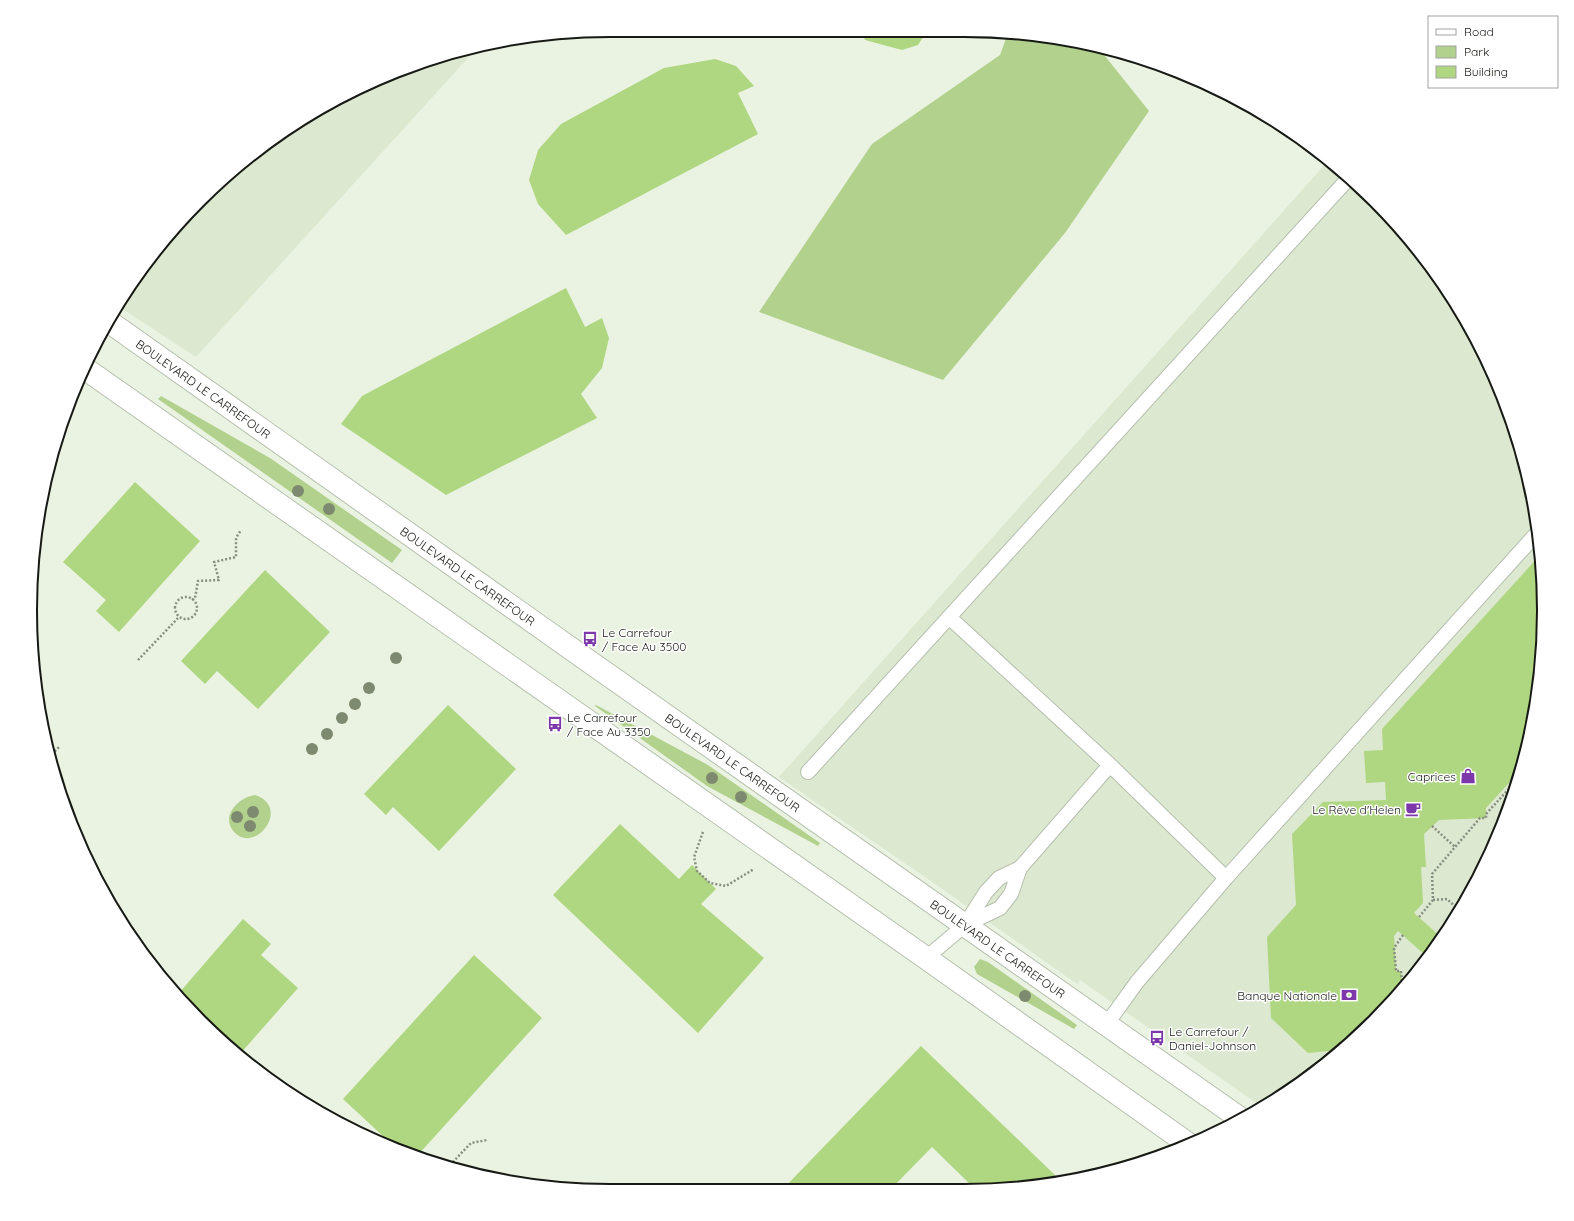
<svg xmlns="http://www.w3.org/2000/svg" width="1574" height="1221" viewBox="0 0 1574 1221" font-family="Quicksand,sans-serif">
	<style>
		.built { fill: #dce8d0 }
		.green { fill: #b1d18d }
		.building { fill: #afd680 }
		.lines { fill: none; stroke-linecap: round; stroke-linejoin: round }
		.lane-casing { stroke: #b6bfae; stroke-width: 16 }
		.secondary-casing { stroke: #b6bfae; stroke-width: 24 }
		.path { stroke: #878d81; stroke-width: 2.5; stroke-dasharray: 2 2; stroke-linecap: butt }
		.lane { stroke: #fff; stroke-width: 14 }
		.secondary { stroke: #fff; stroke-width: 22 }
		.tree { fill: #7e8a6f }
		.labels { text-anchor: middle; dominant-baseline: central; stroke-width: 3; stroke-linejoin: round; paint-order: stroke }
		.street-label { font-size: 12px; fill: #171a14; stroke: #fff }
		.poi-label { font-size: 12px; fill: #171a14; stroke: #fff; text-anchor: start }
		.rim { fill: none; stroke: #171a14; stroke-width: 2 }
	</style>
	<rect width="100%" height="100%" fill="#eaf3e1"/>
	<path class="built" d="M477,48L196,357L118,306L200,200L320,108L460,50Z
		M1328,161L1400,228L1466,320L1513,424L1539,535L1543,648L1524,761L1484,867L1424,964L1346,1047L1262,1107L1080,980L1077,984L938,886L779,777Z"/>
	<path class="green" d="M1008,33L1101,51L1149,111L1065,233L943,380L759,312L872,144L1000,55Z
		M161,396L270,458L402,550L392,563L158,399Z
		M596,705L708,765L820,843L818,846L707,786L595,706Z
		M255,795C292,807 255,855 234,832C220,816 239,797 255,795Z
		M980,959L988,962L1077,1025L1074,1029L977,974L974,967Z"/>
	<path class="building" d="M861,31H927L918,45L902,50L865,40Z
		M715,59L736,66L754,86L738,93L758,134L566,235L538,204L529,180L538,150L561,124L664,68Z
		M566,288L585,327L602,318L609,338L602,368L581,394L597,418L446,495L341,424L362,396Z
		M135,482L200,541L119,632L96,611L106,600L63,562Z
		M1540,555L1543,648L1524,761L1520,771L1486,808V818L1439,820L1424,834L1426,867H1421L1423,903L1414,913L1441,937L1425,955L1398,931L1394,936L1396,971H1401L1402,987L1349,1044H1338V1050L1308,1053L1271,1018L1267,937L1296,905L1292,834L1323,802L1386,800L1385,782L1366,783L1364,751L1383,750L1382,729Z
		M265,570L330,632L258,709L217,671L205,684L181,661Z
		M448,705L516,769L439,851L393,807L386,815L364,794Z
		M620,824L679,879L692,865L716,889L701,904L764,958L698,1033L553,895Z
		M243,919L271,944L261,955L298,988L240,1054L200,1021L179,993Z
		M474,955L542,1018L417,1156L398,1150L343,1099Z
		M921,1046L1058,1178L1002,1190H976L932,1147L890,1190H782Z"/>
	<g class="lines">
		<defs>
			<path id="lane" d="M949,617L1110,765
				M808,772L1348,179
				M1226,878L1538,532
				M965,925L986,892L999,878L1020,868
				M926,958L965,925L1000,908L1011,894L1020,868L1110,765L1226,878L1137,982L1106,1025"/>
			<g id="secondary">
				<path id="s1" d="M108,321L587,660L1241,1119"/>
				<path d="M87,370L926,958L1187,1143"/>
			</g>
		</defs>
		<use href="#lane" class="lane-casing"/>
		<use href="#secondary" class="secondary-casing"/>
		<path class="path" d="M175 608a11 11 0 1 1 22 0a11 11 0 1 1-22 0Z
			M192,600L195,598L198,581L219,580L214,562L236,557V538L241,530
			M138,660L179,617
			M49,757L59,747
			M1432,826L1455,847
			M703,832L694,857L697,871L710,883L726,886L754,869
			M1433,900L1447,899L1458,909
			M1419,917L1433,900L1432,874L1480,818H1486V814L1517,780
			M1403,935L1394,948L1396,971H1401L1402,983L1404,985
			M450,1165L471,1143L487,1140"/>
		<use href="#lane" class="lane"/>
		<use href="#secondary" class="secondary"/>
	</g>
	<g class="tree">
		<circle cx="298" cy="491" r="6"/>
		<circle cx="329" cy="509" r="6"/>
		<circle cx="396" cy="658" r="6"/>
		<circle cx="369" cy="688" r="6"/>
		<circle cx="355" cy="704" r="6"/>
		<circle cx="342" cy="718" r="6"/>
		<circle cx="327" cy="734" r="6"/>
		<circle cx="312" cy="749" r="6"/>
		<circle cx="712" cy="778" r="6"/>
		<circle cx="741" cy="797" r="6"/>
		<circle cx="253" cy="812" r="6"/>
		<circle cx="237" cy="817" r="6"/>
		<circle cx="250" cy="826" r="6"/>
		<circle cx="1025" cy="996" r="6"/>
	</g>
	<defs>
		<symbol id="bus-bare" viewBox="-9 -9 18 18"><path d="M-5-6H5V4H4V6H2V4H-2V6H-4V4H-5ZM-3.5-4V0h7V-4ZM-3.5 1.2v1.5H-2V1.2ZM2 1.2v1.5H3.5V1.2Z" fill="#7c37aa" stroke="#fff" stroke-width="2.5" paint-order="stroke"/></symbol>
		<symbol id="shop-bare" viewBox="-9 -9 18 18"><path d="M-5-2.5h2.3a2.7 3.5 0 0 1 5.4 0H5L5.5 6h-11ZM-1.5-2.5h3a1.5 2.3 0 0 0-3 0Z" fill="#7c37aa" stroke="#fff" stroke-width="2.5" paint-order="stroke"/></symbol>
		<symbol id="cafe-bare" viewBox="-9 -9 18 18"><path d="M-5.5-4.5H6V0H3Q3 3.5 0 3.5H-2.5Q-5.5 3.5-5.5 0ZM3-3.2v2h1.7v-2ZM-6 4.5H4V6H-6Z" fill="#7c37aa" stroke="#fff" stroke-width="2.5" paint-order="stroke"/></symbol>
		<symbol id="bank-bare" viewBox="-9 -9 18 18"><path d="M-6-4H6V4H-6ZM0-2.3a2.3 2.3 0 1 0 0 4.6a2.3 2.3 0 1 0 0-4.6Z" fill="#7c37aa" stroke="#fff" stroke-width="2.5" paint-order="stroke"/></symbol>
	</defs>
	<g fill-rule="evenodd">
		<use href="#bus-bare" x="579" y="628" width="22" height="22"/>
		<use href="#bus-bare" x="544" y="713" width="22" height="22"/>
		<use href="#shop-bare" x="1457" y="765" width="22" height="22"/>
		<use href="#cafe-bare" x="1402" y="798" width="22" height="22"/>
		<use href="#bank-bare" x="1338" y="984" width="22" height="22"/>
		<use href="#bus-bare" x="1146" y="1027" width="22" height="22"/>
	</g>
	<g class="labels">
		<g class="street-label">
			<text stroke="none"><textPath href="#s1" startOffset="117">BOULEVARD LE CARREFOUR</textPath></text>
			<text stroke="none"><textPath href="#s1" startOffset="441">BOULEVARD LE CARREFOUR</textPath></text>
			<text stroke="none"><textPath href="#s1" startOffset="765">BOULEVARD LE CARREFOUR</textPath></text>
			<text stroke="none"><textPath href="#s1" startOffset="1089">BOULEVARD LE CARREFOUR</textPath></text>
		</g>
		<g class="poi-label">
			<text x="602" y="632">Le Carrefour<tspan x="602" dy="14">/ Face Au 3500</tspan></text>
			<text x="567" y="717">Le Carrefour<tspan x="567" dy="14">/ Face Au 3350</tspan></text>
			<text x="1456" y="776" text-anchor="end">Caprices</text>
			<text x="1401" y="809" text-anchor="end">Le Rêve d'Helen</text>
			<text x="1337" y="995" text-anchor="end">Banque Nationale</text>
			<text x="1169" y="1031">Le Carrefour /<tspan x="1169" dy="14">Daniel-Johnson</tspan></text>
		</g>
	</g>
	<path d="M0 0H1574V1221H0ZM610 37H964A573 573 0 0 1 1537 610V611A573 573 0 0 1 964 1184H610A573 573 0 0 1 37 611V610A573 573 0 0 1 610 37Z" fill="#fff" fill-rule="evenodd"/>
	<path class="rim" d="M610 37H964A573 573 0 0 1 1537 610V611A573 573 0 0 1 964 1184H610A573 573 0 0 1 37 611V610A573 573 0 0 1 610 37Z"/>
	<rect x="1428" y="16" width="130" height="72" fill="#ffffff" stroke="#a2a3a1"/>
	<rect x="1436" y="29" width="20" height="6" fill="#ffffff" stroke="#a2a3a1"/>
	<text x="1464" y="36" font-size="12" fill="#171a14">Road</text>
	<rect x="1436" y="46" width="20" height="12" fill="#b1d18d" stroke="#a2a3a1"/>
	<text x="1464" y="56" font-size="12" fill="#171a14">Park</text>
	<rect x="1436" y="66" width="20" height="12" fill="#afd680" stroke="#a2a3a1"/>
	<text x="1464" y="76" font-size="12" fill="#171a14">Building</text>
</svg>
